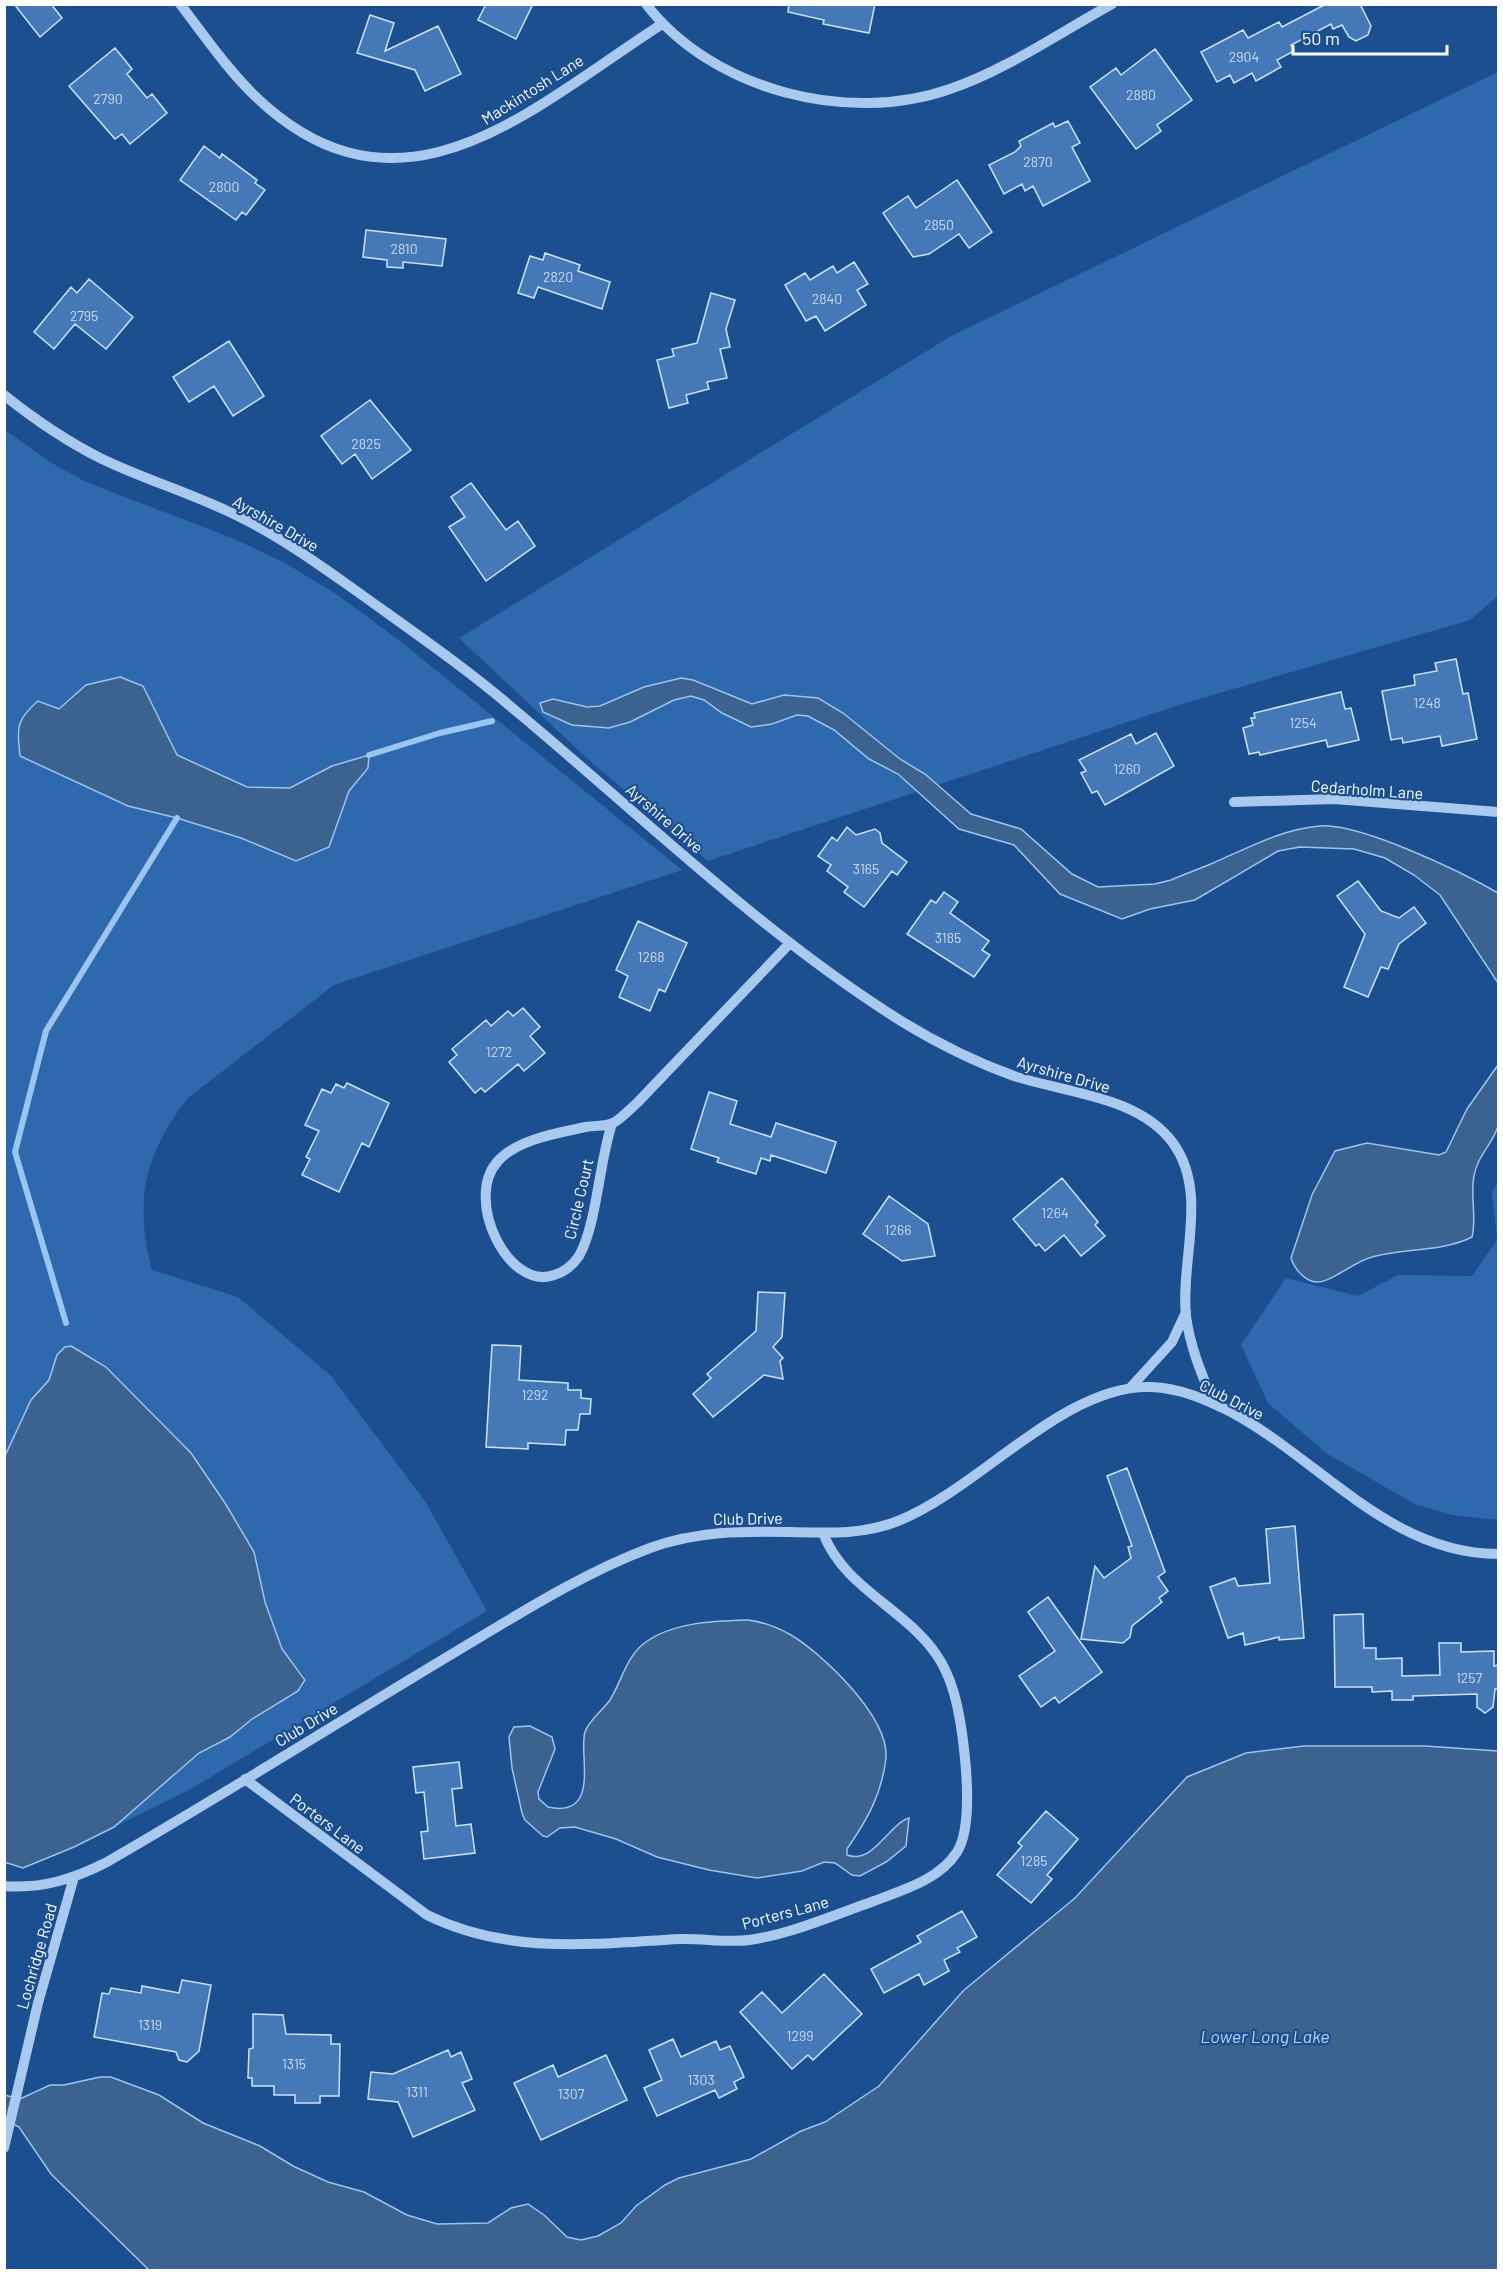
<svg xmlns="http://www.w3.org/2000/svg" width="1503" height="2275" viewBox="0 0 1503 2275" font-family="Barlow,sans-serif">
	<style>
		.green { fill: #2e69ad }
		.water { fill: #3c6290; stroke: #9cc4f0; stroke-width: 1.5 }
		.lines { fill: none; stroke-linecap: round; stroke-linejoin: round }
		.stream { stroke: #9cc4f0; stroke-width: 6 }
		.building { fill: #4478b7; stroke: #cfe3fa; stroke-width: 1.5 }
		.minor { stroke: #a9c9ee; stroke-width: 10 }
		.labels { text-anchor: middle; dominant-baseline: central; stroke-width: 4.5; stroke-linejoin: round; paint-order: stroke }
		.number-label { font-size: 14px; fill: #d0dded }
		.street-label { font-size: 16px; fill: #fff; stroke: #1b4f8f }
		.water-label { font-size: 18px; font-style: italic; fill: #b5d3f5; stroke: #1b4f8f }
	</style>
	<rect width="100%" height="100%" fill="#1b4f8f"/>
	<path class="green" d="M1498,72V596L1470,620L1185,703L708,861L590,761L459,638L951,336Z
		M5,430L50,462L86,482L232,538L285,563L336,594L400,641L682,870L334,985L188,1098C144,1154 134,1202 152,1270L238,1297L331,1376L425,1501L487,1611L189,1790L114,1827L199,1753L230,1737L252,1719L298,1691L302,1688L304,1676L282,1649L265,1602L254,1552L225,1503L191,1453L106,1366L71,1346L57,1355L52,1376L18,1426L5,1456Z
		M1498,1183V1520L1452,1515L1415,1504L1326,1453L1268,1403L1241,1345L1286,1278L1358,1296L1398,1275L1472,1276L1497,1240L1492,1191Z"/>
	<path class="water" d="M120,677L143,686L177,755L247,787L290,788L332,766L369,755L368,768L349,791L329,847L296,861L241,838L177,818L128,806L20,756C17,727 16,720 38,701L59,709L86,685Z
		M681,678L693,680L752,704L784,695L818,698L843,713L900,759L925,774L971,814L1021,829L1072,874L1098,887L1155,884L1171,880C1185,874 1199,869 1213,863C1248,848 1282,829 1320,826C1360,823 1462,872 1498,893V983L1440,895L1414,875L1385,858L1354,849L1300,847L1278,851L1195,900L1150,909L1122,919L1060,894L1014,845L959,829L898,774L869,759L834,730L808,716L797,715L772,724L751,727L722,713L704,700L691,696L674,700L630,722L609,728L572,725L543,712L540,703L553,699L587,707L600,706L644,687Z
		M1498,1065C1499,1081 1503,1111 1498,1126C1493,1144 1477,1156 1474,1176C1470,1196 1477,1219 1472,1237C1442,1252 1405,1248 1372,1257C1355,1261 1332,1282 1317,1282C1305,1282 1294,1268 1291,1258L1312,1195L1335,1151L1367,1143L1439,1155L1446,1152L1467,1109Z
		M71,1346L106,1367L191,1453L225,1503L254,1552L265,1602L282,1649L305,1680L298,1691L252,1719L230,1737L199,1753L114,1827L74,1847L23,1868L4,1862L5,1456L31,1400L49,1380L57,1355L65,1347Z
		M748,1620C763,1622 777,1627 791,1635C823,1654 889,1717 886,1758C882,1794 867,1820 847,1849V1855C873,1865 889,1824 909,1818L906,1846L886,1862L860,1876L852,1875L835,1863L824,1862L802,1871L757,1878L709,1870L657,1857L616,1839L575,1827L560,1828L547,1837L543,1836L525,1820L522,1813L512,1768L509,1737L514,1727L530,1726L552,1737L555,1749L538,1792L539,1799L548,1807C602,1819 578,1752 585,1732C588,1721 603,1710 610,1700C621,1682 626,1659 642,1645C670,1622 714,1621 748,1620Z
		M1304,1746H1425L1498,1751V2270H149L51,2174L19,2127L5,2120L4,2095L20,2099L50,2085H64L100,2077H111L159,2095L203,2123L260,2146L293,2166L328,2182L364,2192L407,2215L437,2224L488,2223L511,2208L528,2204L544,2215L567,2237L581,2240L598,2236L621,2223L636,2206L665,2185L679,2178L751,2159L801,2131L825,2122L879,2086L963,1991L1075,1898L1187,1777L1246,1753Z"/>
	<g class="lines">
		<path class="stream" d="M369,755L440,733L492,721
			M66,1323L15,1152L46,1031L177,818"/>
	</g>
	<path class="building" d="M14,4H51L62,18L40,37Z
		M486,4H533L516,39L478,20Z
		M789,4H875L869,33L823,24L824,20L788,12Z
		M1326,4H1360L1371,26L1368,35L1356,41L1349,37L1342,25L1333,29L1331,24L1291,45L1294,51L1277,60L1281,67L1256,81L1252,73L1234,83L1230,75L1217,82L1201,52L1243,30L1248,38L1279,22L1282,27Z
		M370,15L394,23L385,51L438,26L461,74L425,91L415,70L357,53Z
		M115,48L132,69L127,74L147,98L152,94L167,113L130,144L122,134L115,139L69,86Z
		M1155,49L1192,100L1157,125L1161,131L1136,149L1090,87L1116,68L1121,75Z
		M1068,121L1080,143L1072,147L1090,181L1043,206L1033,186L1025,191L1022,184L1004,194L989,165L1015,152L1021,146L1019,141L1053,123L1055,127Z
		M204,146L220,158L222,154L257,180L255,183L265,190L246,215L242,212L236,220L180,180Z
		M957,180L992,232L969,248L959,234L929,254L913,257L883,213L908,196L916,208Z
		M366,230L446,239L442,266L403,262V268L387,267V260L363,257Z
		M545,253L580,265L578,271L610,282L602,309L538,287L534,298L518,293L530,256L543,260Z
		M854,262L868,284L857,290L866,305L825,331L816,316L806,321L785,285L805,273L810,280L833,266L837,273Z
		M89,279L133,317L106,349L75,324L54,349L34,332L71,287L77,293Z
		M711,293L735,300L726,329L730,347L720,349L727,378L707,382L709,389L686,395L688,403L669,408L657,360L674,356L672,349L697,343Z
		M229,341L264,396L233,416L214,386L189,402L173,377Z
		M370,400L411,450L372,479L355,454L342,464L321,436Z
		M471,483L506,530L518,521L535,546L486,581L449,527L465,517L451,497Z
		M1456,659L1463,694L1468,693L1477,739L1442,746L1440,736L1403,743L1402,738L1391,740L1382,691L1415,685L1414,675L1437,671L1435,663Z
		M1341,692L1345,709L1351,708L1359,740L1328,747L1326,740L1260,755L1259,752L1249,754L1243,728L1253,725L1251,718H1255L1254,713Z
		M1156,733L1174,766L1105,805L1097,791L1092,793L1081,773L1086,771L1079,760L1131,734L1136,744Z
		M847,827L856,835L875,829L880,833L882,843L907,862L897,875L892,871L864,907L844,892L848,887L827,871L831,865L818,856L832,837L837,841Z
		M1358,881L1381,911L1399,918L1414,907L1426,923L1399,944L1388,969L1381,967L1368,997L1344,987L1365,934L1337,896Z
		M944,892L958,902L950,913L989,941L982,950L990,955L974,977L907,934L931,900L936,903Z
		M638,921L687,943L665,992L659,989L650,1011L619,997L628,976L616,970Z
		M523,1008L540,1027L530,1036L545,1053L524,1071L518,1064L485,1092L481,1088L475,1093L449,1062L457,1055L452,1049L486,1020L491,1026L508,1011L513,1016Z
		M347,1083L389,1103L369,1147L362,1143L339,1192L302,1175L310,1159L306,1157L319,1131L305,1125L322,1089L331,1093L336,1084L344,1088Z
		M709,1092L737,1101L730,1124L771,1137L776,1123L836,1142L826,1173L771,1155L770,1161L761,1158L756,1174L717,1162L719,1158L691,1149Z
		M1062,1178L1098,1222L1095,1225L1105,1236L1081,1256L1064,1235L1045,1251L1039,1244L1036,1246L1013,1219Z
		M889,1196L928,1224L935,1256L902,1261L863,1234Z
		M758,1292L785,1293L782,1337L773,1347L783,1358L780,1361L783,1379L764,1375L713,1417L693,1394L711,1378L707,1374L756,1331Z
		M492,1345L521,1346L519,1380L568,1383V1390H581V1398L591,1399L590,1414H580L578,1430H566L565,1445L528,1443V1449L486,1447Z
		M1127,1468L1165,1572L1158,1577L1168,1591L1159,1598L1162,1602L1132,1626L1130,1637L1123,1643L1081,1639L1095,1566L1104,1578L1131,1558L1128,1547L1132,1546L1107,1476Z
		M1295,1526L1304,1638L1279,1640V1637L1245,1645L1243,1633L1228,1638L1210,1587L1235,1578L1238,1586L1270,1583L1266,1529Z
		M1048,1597L1102,1672L1059,1703L1055,1697L1041,1707L1019,1676L1055,1651L1028,1612Z
		M1363,1614L1364,1648H1376V1659L1402,1658V1676L1440,1675L1439,1643H1461V1652L1494,1651V1666L1498,1665V1689H1495L1493,1707L1485,1713L1477,1707V1694L1413,1696V1700H1392V1691L1372,1692V1687H1335L1334,1615Z
		M459,1762L462,1788L452,1789L456,1826L471,1824L475,1853L424,1859L421,1832L428,1831L424,1792L416,1793L413,1767Z
		M1046,1811L1078,1839L1047,1875L1052,1879L1031,1903L997,1875L1022,1846L1018,1843Z
		M962,1911L977,1937L957,1948L960,1952L944,1960L949,1971L924,1985L919,1974L884,1993L871,1969L921,1942L917,1936Z
		M824,1974L862,2014L813,2060L808,2055L792,2069L740,2012L762,1992L782,2013Z
		M182,1980L211,1985L199,2051L187,2062L179,2060L176,2052L94,2037L102,1993L109,1994L111,1988L141,1993L142,1986L179,1993Z
		M253,2014L283,2015L286,2034L331,2035V2044H340L339,2096H320V2103H295V2095H274V2086H252V2078H248L249,2049L253,2048Z
		M673,2039L681,2057L716,2041L720,2050L730,2046L744,2077L734,2082L737,2089L719,2098L715,2090L657,2116L644,2088L662,2080L649,2050Z
		M448,2050L451,2057L461,2052L472,2079L462,2083L475,2110L413,2137L398,2102L368,2099L371,2072L393,2074Z
		M606,2055L627,2100L541,2140L514,2083L553,2065L558,2077Z"/>
	<g class="lines">
		<path class="minor" d="M180,4C204,35 227,69 255,96C401,236 533,107 662,24
			M646,4C712,90 848,125 950,89C1006,70 1059,33 1112,4
			M4,395C34,419 68,442 102,459C148,481 197,495 242,518C282,538 318,564 355,590C409,629 465,667 516,711C642,816 761,933 901,1021C937,1043 975,1062 1014,1076C1066,1093 1139,1096 1173,1143C1209,1193 1180,1260 1186,1316C1190,1347 1202,1375 1214,1404
			M1234,802L1334,799L1498,812
			M612,1124C599,1162 597,1224 579,1256C573,1265 564,1272 554,1275C509,1292 463,1199 498,1161C518,1139 558,1133 586,1127C594,1125 605,1127 613,1123C621,1119 630,1109 637,1103L790,943
			M1131,1387L1172,1342L1186,1312
			M245,1779L427,1915C508,1955 593,1944 679,1939C702,1938 726,1943 749,1940C791,1934 834,1915 874,1901C903,1890 939,1880 957,1852C973,1827 966,1762 962,1733C958,1705 952,1677 936,1654C903,1607 844,1588 823,1533
			M4,1886C42,1889 74,1879 107,1862C225,1794 340,1721 457,1651C519,1614 583,1573 650,1548C696,1531 742,1531 790,1532C827,1533 863,1535 898,1521C979,1489 1064,1384 1151,1387C1181,1388 1207,1400 1233,1413C1321,1461 1391,1554 1498,1554
			M4,2148L38,2003L74,1877"/>
	</g>
	<g class="labels">
		<g class="number-label">
			<text x="1244" y="56">2904</text>
			<text x="1141" y="94">2880</text>
			<text x="108" y="98">2790</text>
			<text x="1038" y="161">2870</text>
			<text x="224" y="186">2800</text>
			<text x="939" y="224">2850</text>
			<text x="404" y="248">2810</text>
			<text x="558" y="276">2820</text>
			<text x="827" y="298">2840</text>
			<text x="84" y="315">2795</text>
			<text x="366" y="443">2825</text>
			<text x="1427" y="702">1248</text>
			<text x="1303" y="722">1254</text>
			<text x="1127" y="768">1260</text>
			<text x="866" y="868">3165</text>
			<text x="948" y="937">3185</text>
			<text x="651" y="956">1268</text>
			<text x="499" y="1051">1272</text>
			<text x="1055" y="1212">1264</text>
			<text x="898" y="1229">1266</text>
			<text x="535" y="1394">1292</text>
			<text x="1469" y="1677">1257</text>
			<text x="1034" y="1860">1285</text>
			<text x="150" y="2024">1319</text>
			<text x="800" y="2035">1299</text>
			<text x="294" y="2063">1315</text>
			<text x="701" y="2079">1303</text>
			<text x="417" y="2091">1311</text>
			<text x="571" y="2093">1307</text>
		</g>
		<g class="street-label">
			<text transform="translate(532 89) rotate(-32)">Mackintosh Lane</text>
			<text transform="translate(276 523) rotate(30)">Ayrshire Drive</text>
			<text transform="translate(1367 789) rotate(4)">Cedarholm Lane</text>
			<text transform="translate(665 818) rotate(41)">Ayrshire Drive</text>
			<text transform="translate(1064 1074) rotate(16)">Ayrshire Drive</text>
			<text transform="translate(578 1199) rotate(-77)">Circle Court</text>
			<text transform="translate(1232 1399) rotate(27)">Club Drive</text>
			<text transform="translate(748 1518) rotate(-1)">Club Drive</text>
			<text transform="translate(306 1724) rotate(-31)">Club Drive</text>
			<text transform="translate(328 1823) rotate(37)">Porters Lane</text>
			<text transform="translate(785 1912) rotate(-15)">Porters Lane</text>
			<text transform="translate(36 1956) rotate(-74)">Lochridge Road</text>
		</g>
		<g class="water-label">
			<text x="1265" y="2036">Lower Long Lake</text>
		</g>
	</g>
	<rect width="1503" height="2275" fill="none" stroke="#ffffff" stroke-width="12"/>
	<path d="M1293 45v9h154v-9" fill="none" stroke="#ffffff" stroke-width="3"/>
	<text x="1302" y="45" font-size="18" fill="#ffffff" stroke="#1b4f8f" stroke-width="4.5" paint-order="stroke">50 m</text>
</svg>
